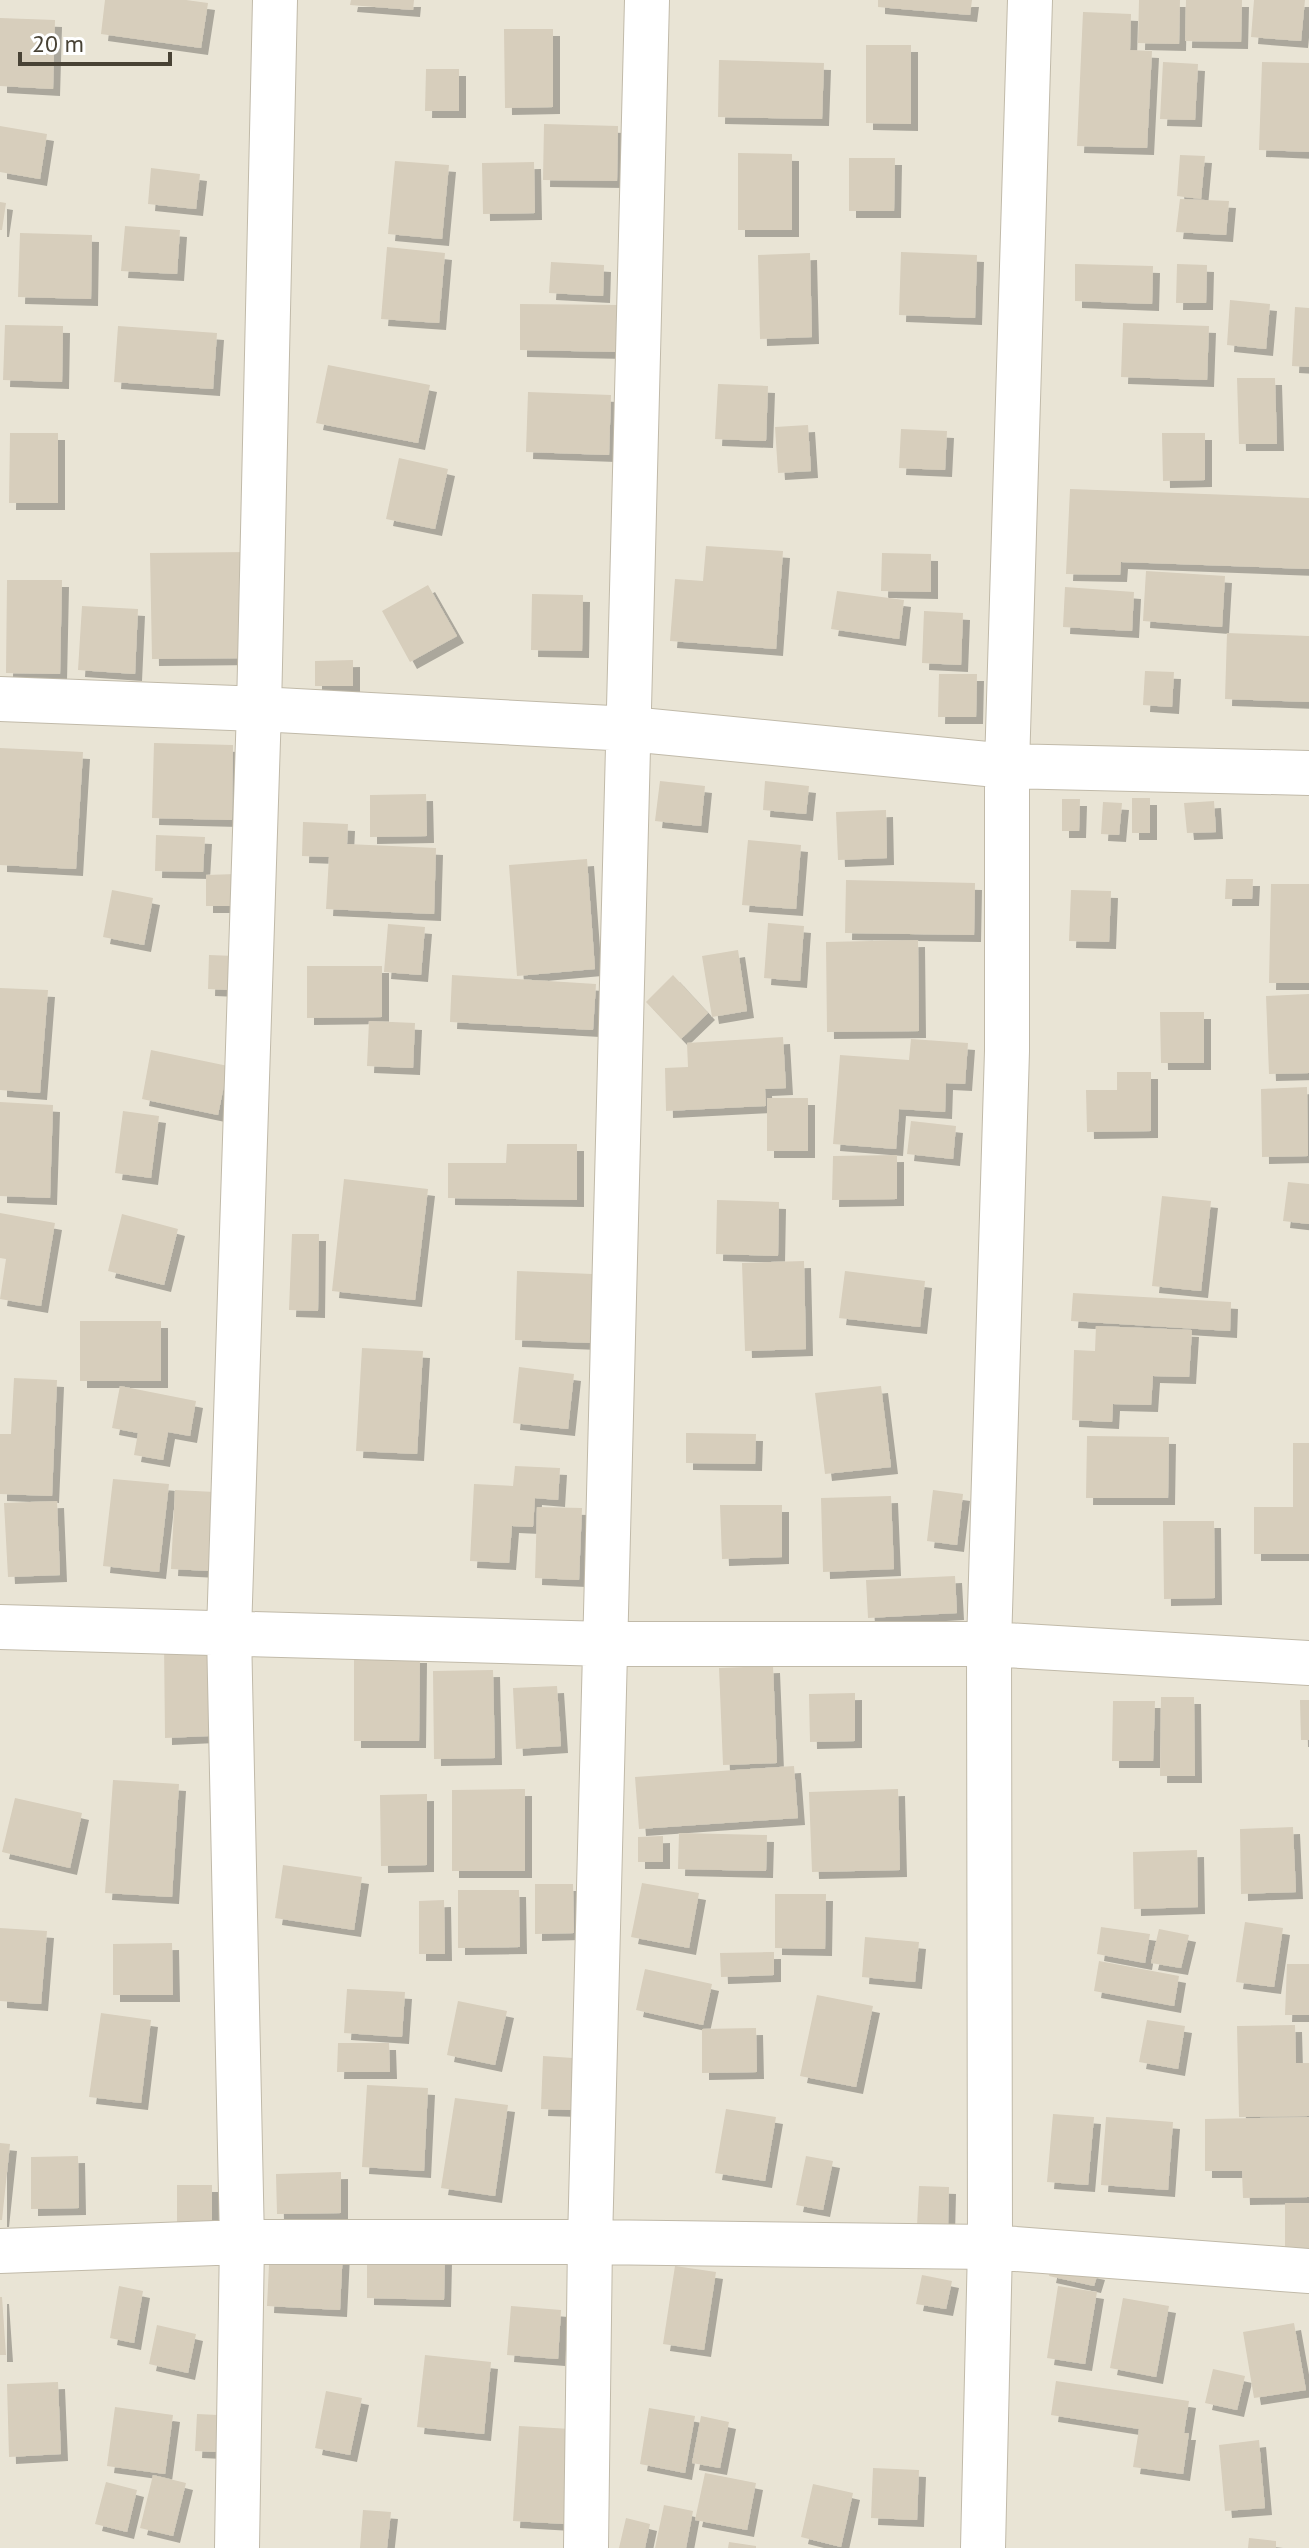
<svg xmlns="http://www.w3.org/2000/svg" width="1309" height="2548" viewBox="0 0 1309 2548" font-family="'PT Sans',sans-serif">
	<style>
		.residential { fill: #e9e4d5 }
		.building { fill: #d7cebc; filter: url(#shadow) }
		.lines { fill: none; stroke-linecap: round; stroke-linejoin: round }
		.street-casing { stroke: #c1baa9; stroke-width: 46 }
		.street { stroke: #fff; stroke-width: 44 }
	</style>
	<defs>
		<filter id="shadow"><feDropShadow dx="7" dy="7" stdDeviation="0" flood-color="#0004"/></filter>
	</defs>
	<rect width="100%" height="100%" fill="#f5f2e7"/>
	<path class="residential" d="M0,0H1309V2548H0Z"/>
	<path class="building" d="M105,0H186L208,3L201,48L101,34Z
		M351,0H414L413,10L350,5Z
		M878,0H972L970,15L878,7Z
		M1139,0H1180L1179,44L1138,43Z
		M1186,0H1242L1241,42L1185,41Z
		M1254,0H1305L1301,41L1251,37Z
		M1083,12L1131,14L1130,50L1152,51L1147,148L1077,146Z
		M0,18L55,20L53,89L0,86Z
		M504,29H553V107L505,108Z
		M866,45H911V124L866,123Z
		M719,60L824,63L822,119L718,117Z
		M1163,62L1198,64L1195,120L1160,119Z
		M1262,62L1309,63V152L1259,150Z
		M426,69H459V111H425Z
		M544,124L618,126L617,181L543,180Z
		M0,126L47,134L40,179L0,172Z
		M738,153L792,154V230H738Z
		M1180,155L1205,156L1201,199L1177,196Z
		M849,158H895L894,211H849Z
		M395,161L449,165L442,239L388,234Z
		M534,162L535,213L483,214L482,163Z
		M151,168L200,174L196,209L148,204Z
		M1180,199L1229,201L1226,235L1176,232Z
		M0,202L6,203L2,230H0Z
		M125,226L180,230L177,274L121,271Z
		M20,233L92,235L91,299L18,297Z
		M387,247L445,253L439,323L381,319Z
		M901,252L977,255L975,318L899,315Z
		M810,253L812,337L760,339L758,255Z
		M551,262L604,265L603,296L549,293Z
		M1075,264L1153,266L1152,304L1075,301Z
		M1177,264L1207,265L1206,303H1176Z
		M1230,300L1270,304L1266,349L1227,345Z
		M520,304L621,305L620,352L520,350Z
		M1295,307L1309,308V367L1292,366Z
		M1123,323L1209,326L1207,380L1121,377Z
		M5,325L63,326L62,382L3,380Z
		M118,326L217,333L213,389L114,382Z
		M328,365L430,385L418,443L316,423Z
		M1237,378H1275L1277,444H1239Z
		M718,384L768,386L766,441L715,439Z
		M528,392L611,395L609,455L526,452Z
		M808,425L811,471L778,473L775,427Z
		M901,429L947,431L945,470L899,468Z
		M10,433H58V503H9Z
		M1162,433H1205V480L1163,481Z
		M399,458L448,469L435,529L386,519Z
		M1070,489L1309,498V569L1121,562L1120,575L1066,574Z
		M706,546L783,551L776,649L670,641L675,579L703,581Z
		M250,552L251,658L152,659L150,553Z
		M882,553L931,554V592L881,591Z
		M1146,571L1225,576L1222,627L1143,621Z
		M7,580H62L60,674L6,673Z
		M428,585L457,636L410,662L382,611Z
		M1065,587L1134,592L1132,631L1063,627Z
		M837,591L904,600L899,639L831,629Z
		M532,594L583,595L582,651L531,650Z
		M82,606L138,609L135,674L78,670Z
		M924,611L963,613L961,665L922,663Z
		M1227,633L1309,636V702L1225,699Z
		M353,660V686H315V661Z
		M1145,671L1174,672L1172,707L1143,705Z
		M939,674H977L976,717H938Z
		M154,743L233,745L232,820L152,818Z
		M0,748L83,752L76,869L0,865Z
		M660,781L705,786L701,826L655,821Z
		M765,781L809,786L806,814L763,810Z
		M426,794L427,836L370,837V795Z
		M1132,798H1150V833H1132Z
		M1062,799H1080L1079,831H1062Z
		M1214,801L1216,832L1187,833L1184,803Z
		M1103,802L1122,803L1119,835L1101,834Z
		M886,810L887,858L838,860L836,812Z
		M303,822L348,824L347,844L436,848L434,914L326,909L329,857L302,856Z
		M156,835L205,837L203,872L155,871Z
		M748,840L801,845L796,909L742,905Z
		M587,859L595,969L517,976L509,865Z
		M236,874L237,906H206V875Z
		M1226,879H1253L1252,899H1225Z
		M846,880L975,883L974,935L845,933Z
		M1271,884H1309V983H1269Z
		M112,890L153,898L144,945L103,937Z
		M1071,890L1111,891L1109,942L1069,941Z
		M768,923L804,926L800,981L764,978Z
		M388,924L425,927L421,975L384,972Z
		M918,940L919,1031L827,1032L826,942Z
		M738,950L747,1011L712,1017L702,956Z
		M209,955L234,956L231,990L208,989Z
		M307,966H382V1017L307,1018Z
		M452,975L596,984L593,1030L450,1022Z
		M673,975L708,1013L681,1039L646,1002Z
		M0,988L48,990L40,1093L0,1090Z
		M1309,994V1073L1269,1074L1266,996Z
		M1160,1012H1204V1063H1161Z
		M369,1021L415,1023L413,1068L367,1066Z
		M783,1037L786,1088L765,1089L766,1106L666,1111L665,1068L688,1067L687,1043Z
		M911,1039L968,1043L965,1084L946,1083L945,1112L899,1109L896,1149L833,1144L840,1055L909,1060Z
		M151,1050L228,1066L218,1115L142,1099Z
		M1117,1072H1151V1131L1087,1132L1086,1090H1117Z
		M1307,1087L1308,1156L1262,1157L1261,1089Z
		M767,1098H808V1151H767Z
		M0,1102L53,1105L50,1198L0,1196Z
		M123,1111L159,1116L151,1178L115,1173Z
		M911,1121L956,1126L953,1159L907,1154Z
		M507,1144H577V1200L448,1198V1163H506Z
		M897,1155V1199L832,1200L833,1156Z
		M344,1179L428,1189L415,1300L332,1291Z
		M1288,1182L1309,1184V1224L1283,1221Z
		M1162,1196L1211,1201L1201,1291L1152,1286Z
		M717,1200L779,1202L778,1256L716,1254Z
		M0,1213L55,1223L41,1306L0,1299L6,1259L0,1258Z
		M122,1214L178,1229L164,1285L108,1271Z
		M292,1234H319L318,1311L289,1310Z
		M804,1261L806,1349L745,1351L742,1263Z
		M517,1271L593,1274L592,1343L515,1340Z
		M845,1271L925,1281L920,1327L839,1318Z
		M1073,1293L1231,1302L1230,1331L1071,1321Z
		M80,1321H161V1381H80Z
		M1096,1326L1192,1330L1189,1377L1153,1376L1151,1405L1113,1404L1112,1422L1072,1420L1074,1350L1095,1351Z
		M362,1348L423,1351L417,1454L356,1451Z
		M519,1367L574,1374L568,1429L513,1423Z
		M14,1378L57,1380L52,1496L0,1494V1434H11Z
		M120,1386L196,1401L190,1436L168,1432L163,1460L134,1455L138,1433L112,1428Z
		M881,1386L891,1467L825,1474L815,1393Z
		M686,1433L756,1434L755,1464L686,1463Z
		M1087,1436L1169,1437L1168,1498H1086Z
		M1293,1443H1309V1554H1254V1507H1293Z
		M515,1466L560,1468L558,1500L535,1498L533,1527L512,1526L509,1563L470,1561L474,1484L513,1486Z
		M113,1479L169,1484L159,1572L103,1566Z
		M175,1490L215,1492L211,1571L171,1569Z
		M933,1490L963,1494L957,1545L927,1541Z
		M891,1496L894,1569L823,1572L821,1498Z
		M57,1501L60,1575L8,1577L4,1503Z
		M720,1505H782V1557L722,1559Z
		M537,1507L582,1508L579,1580L535,1578Z
		M1163,1521H1214L1215,1598L1164,1599Z
		M955,1576L957,1613L868,1618L866,1580Z
		M208,1640L209,1736L165,1738L164,1641Z
		M354,1656H420L419,1741H354Z
		M773,1666L777,1763L723,1765L719,1668Z
		M493,1670L495,1758L434,1759L433,1671Z
		M557,1686L561,1746L516,1749L513,1688Z
		M855,1693V1741L810,1742L809,1694Z
		M1161,1697H1194L1195,1776H1160Z
		M1300,1700H1309V1740H1301Z
		M1113,1701H1155L1153,1761H1112Z
		M794,1766L798,1818L639,1829L635,1777Z
		M113,1780L179,1784L172,1897L105,1893Z
		M525,1789V1871H452V1790Z
		M898,1789L900,1870L812,1872L809,1792Z
		M427,1794V1865L381,1866L380,1795Z
		M15,1798L82,1813L70,1868L2,1852Z
		M1293,1827L1296,1892L1241,1894L1240,1829Z
		M679,1833L767,1835L766,1871L678,1869Z
		M663,1836V1862H638V1837Z
		M1197,1850L1198,1907L1134,1909L1133,1852Z
		M283,1865L362,1877L354,1930L275,1918Z
		M642,1883L699,1893L689,1948L631,1937Z
		M535,1884H573L574,1933L535,1934Z
		M458,1890H519L520,1947L458,1948Z
		M775,1894H826L825,1949L775,1948Z
		M444,1900L445,1954H419V1901Z
		M1245,1922L1283,1928L1274,1987L1236,1982Z
		M1101,1927L1150,1934L1145,1963L1097,1954Z
		M0,1928L47,1931L41,2004L0,2001Z
		M1159,1929L1189,1935L1181,1968L1151,1963Z
		M865,1937L919,1942L915,1982L862,1977Z
		M172,1943L173,1995H113V1944Z
		M774,1952V1975L721,1977L720,1953Z
		M1099,1961L1179,1976L1174,2006L1094,1991Z
		M1287,1964H1309V2015H1285Z
		M645,1969L712,1984L703,2025L636,2010Z
		M347,1989L405,1992L402,2037L344,2033Z
		M817,1995L873,2006L856,2087L800,2076Z
		M458,2001L507,2011L495,2065L447,2055Z
		M101,2013L151,2020L141,2103L89,2097Z
		M1147,2020L1185,2026L1178,2069L1139,2062Z
		M1295,2025L1296,2063H1309V2116L1239,2117L1237,2026Z
		M756,2028L757,2072L702,2073V2029Z
		M338,2043H389L390,2072H337Z
		M543,2056L573,2058L571,2110L541,2109Z
		M367,2085L428,2088L424,2171L362,2167Z
		M455,2098L508,2105L495,2196L441,2188Z
		M726,2109L776,2117L765,2181L715,2173Z
		M1053,2114L1094,2117L1088,2185L1047,2182Z
		M1106,2117L1173,2122L1168,2190L1101,2185Z
		M1309,2117V2197L1243,2198L1242,2171H1205V2119Z
		M0,2143L10,2144L2,2220H0Z
		M78,2156L79,2208L31,2209V2157Z
		M806,2156L833,2161L823,2210L796,2205Z
		M341,2172V2213L277,2214L276,2174Z
		M177,2185H212V2223H177Z
		M919,2186L949,2187L948,2227L917,2226Z
		M1285,2203H1309V2250H1285Z
		M270,2245L343,2249L340,2310L267,2306Z
		M367,2255L445,2257L444,2300L367,2298Z
		M1052,2263L1098,2273L1094,2286L1049,2276Z
		M675,2266L716,2272L704,2350L663,2344Z
		M922,2275L952,2281L946,2309L916,2304Z
		M119,2286L143,2291L134,2343L110,2338Z
		M1058,2286L1097,2292L1085,2364L1047,2358Z
		M0,2297H2L6,2355H0Z
		M1123,2298L1169,2306L1156,2377L1110,2368Z
		M511,2306L561,2310L558,2359L507,2355Z
		M1294,2323L1306,2390L1254,2398L1243,2332Z
		M157,2325L196,2334L188,2373L149,2364Z
		M425,2355L491,2362L484,2434L417,2427Z
		M1213,2369L1245,2376L1237,2410L1205,2403Z
		M1056,2381L1189,2401L1184,2433H1189L1183,2474L1133,2467L1139,2429L1051,2415Z
		M58,2382L61,2454L9,2457L7,2384Z
		M326,2391L362,2398L350,2455L315,2448Z
		M115,2407L173,2415L165,2474L107,2466Z
		M649,2408L695,2416L685,2473L640,2464Z
		M197,2414L218,2415L216,2452L195,2451Z
		M701,2416L729,2422L720,2468L692,2463Z
		M519,2426L571,2429L565,2524L513,2521Z
		M1259,2440L1265,2508L1225,2511L1219,2445Z
		M873,2468L919,2470L917,2520L871,2518Z
		M705,2473L756,2483L747,2530L695,2520Z
		M153,2475L186,2483L173,2536L140,2528Z
		M106,2482L137,2490L127,2532L95,2524Z
		M813,2484L853,2493L841,2547L801,2537Z
		M664,2505L693,2511L686,2548H655Z
		M363,2510L391,2512L387,2548H360Z
		M626,2518L650,2524L645,2548H619Z
		M1249,2538L1276,2541V2548H1248Z
		M729,2542L756,2546V2548H728Z"/>
	<g class="lines">
		<defs>
			<path id="street" d="M0,699L259,709L630,729L1007,766L1309,773
				M0,1627L606,1644H989L1309,1663
				M0,2251L242,2242H590L990,2247L1309,2271
				M237,2548L242,2242L229,1632L259,709L275,0
				M586,2548L590,2242L647,0
				M983,2548L990,2247L989,1644L1007,1051V766L1030,0"/>
		</defs>
		<use href="#street" class="street-casing"/>
		<use href="#street" class="street"/>
	</g>
	<path d="M20 52v12h150v-12" fill="none" stroke="#484235" stroke-width="4"/>
	<text x="32" y="52" font-size="24" fill="#484235" stroke="#ffffff" stroke-width="6" paint-order="stroke">20 m</text>
</svg>
